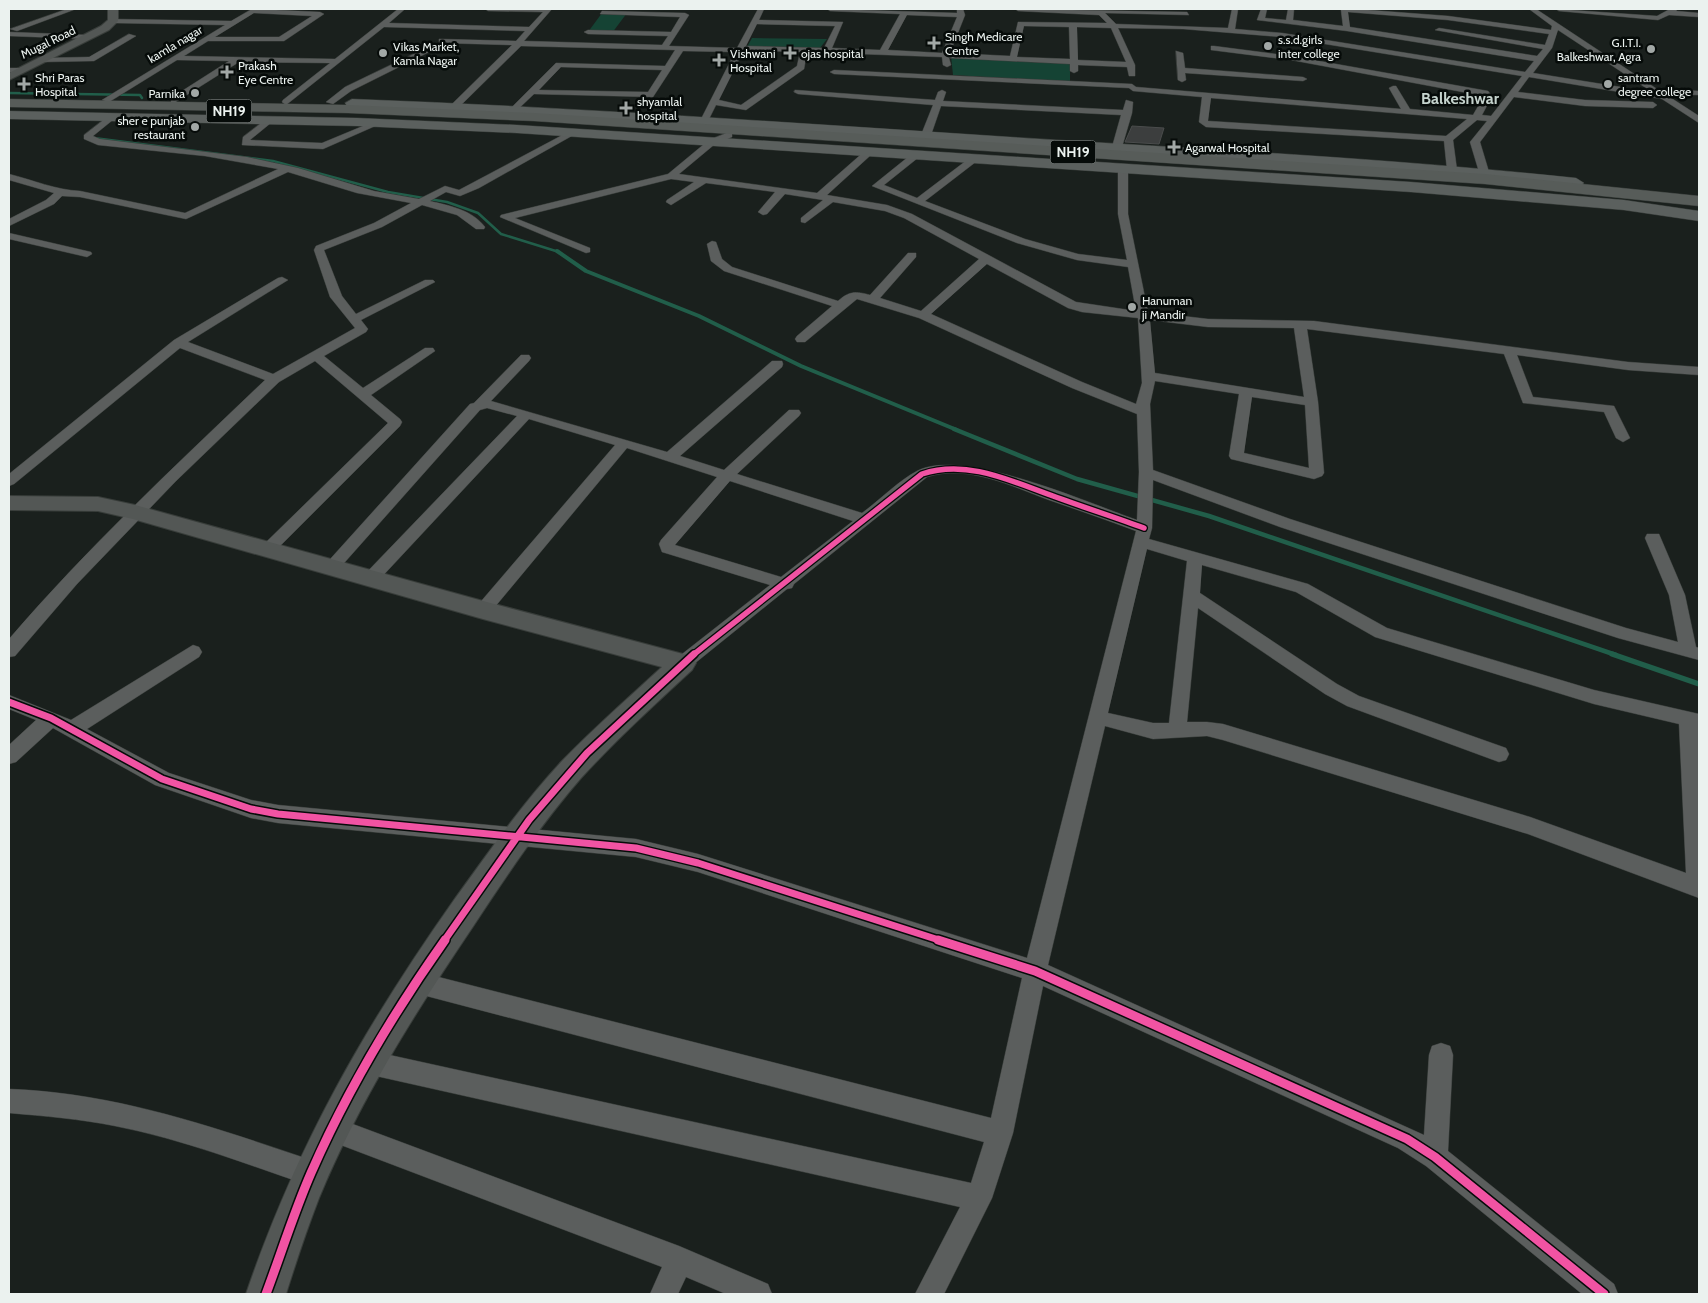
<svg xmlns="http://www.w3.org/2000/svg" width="1708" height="1303" viewBox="0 0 1708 1303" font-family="Cabin,sans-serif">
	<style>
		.green { fill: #154334 }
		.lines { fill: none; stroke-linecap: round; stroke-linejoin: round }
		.stream-far3 { stroke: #215e4a; stroke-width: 2.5 }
		.stream-far2 { stroke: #215e4a; stroke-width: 4 }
		.stream-far1 { stroke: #215e4a; stroke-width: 4.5 }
		.stream { stroke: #215e4a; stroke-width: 5.5 }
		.building { fill: #3c3e3e; stroke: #4a4c4c }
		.street-casing { stroke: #383d3a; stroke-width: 1 }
		.secondary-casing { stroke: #383d3a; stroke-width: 2 }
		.primary-casing { stroke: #383d3a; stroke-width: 1 }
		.highway-casing { stroke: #383d3a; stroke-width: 1 }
		.street { fill: #5b5e5d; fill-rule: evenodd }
		.secondary { fill: #535755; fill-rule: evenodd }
		.primary { fill: #5b605e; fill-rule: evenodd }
		.highway { fill: #575c59; fill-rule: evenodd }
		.cycleway-far2-casing { stroke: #060b09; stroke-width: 8 }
		.cycleway-far1-casing { stroke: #060b09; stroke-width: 10 }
		.cycleway-casing { stroke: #060b09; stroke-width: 12 }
		.cycleway-far2 { stroke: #f153a3; stroke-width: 5.5 }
		.cycleway-far1 { stroke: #f153a3; stroke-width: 7 }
		.cycleway { stroke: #f153a3; stroke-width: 9 }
		.poi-dot { fill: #a2a8a6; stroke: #060b09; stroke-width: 2 }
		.labels { text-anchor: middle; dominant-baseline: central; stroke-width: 5; stroke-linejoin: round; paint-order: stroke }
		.far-poi-label { font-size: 12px; fill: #ebf2ef; stroke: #060b09; text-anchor: start }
		.far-street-label { font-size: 12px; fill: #ebf2ef; stroke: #060b09 }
		.shield { fill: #060b09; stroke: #a6adaa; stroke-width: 1 }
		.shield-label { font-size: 14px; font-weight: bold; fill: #ebf2ef }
		.far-district-label { font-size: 16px; font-weight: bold; fill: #c5d3cd; stroke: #060b09 }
	</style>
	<rect width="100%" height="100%" fill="#1a201d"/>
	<path class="green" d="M602,13H627L612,33L588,32Z
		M752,38L827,39L820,48L747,47Z
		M951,56L1070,63V82L953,75Z"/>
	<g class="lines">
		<path class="stream-far3" d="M9,93L140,95L142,98
			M94,138L273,161L388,192L447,202L478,213L501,234L559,252"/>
		<path class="stream-far2" d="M557,251L586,271L699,316L801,366L957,430"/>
		<path class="stream-far1" d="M954,429L1077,479L1209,516L1616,655"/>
		<path class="stream" d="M1612,654L1699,684"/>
	</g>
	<path class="building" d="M1132,126L1164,128L1159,144L1125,142Z"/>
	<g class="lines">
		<defs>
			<path id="street" d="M67,9H76L17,31L10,29Z
				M252,9L320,12L324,14L284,41H208L184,56L335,59L398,9H405L389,23L529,27L543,12L488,11L485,9H552L524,41L662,45L668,36L588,34L584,32L588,30L671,32L680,17L600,14L602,11L685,13L689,15L669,46L737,48L758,9H764L759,20L843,22L832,48L880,50L900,14L830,11L827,9L957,13V9H963L965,15L950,53L1010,56L1018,22L1107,23L1099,15L1018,11L1015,9L1187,12L1189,15L1105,13L1116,24L1228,28L1232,9H1238L1235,29L1282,33L1525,72L1534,61L1347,31L1257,20L1261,9H1267L1265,18L1286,20L1288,9H1294L1293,20L1343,26L1341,10L1355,9L1448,16L1551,30L1552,26L1529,9H1536L1657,89L1699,91V95L1665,94L1699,116V123L1662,99L1529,77L1518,92L1585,100L1653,102L1657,105L1653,108L1585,106L1514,97L1480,142L1489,172L1484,175L1479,172L1470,142L1487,121L1477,120L1453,140L1457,170L1452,173L1447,170L1444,141L1206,127L1199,122L1202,97L1133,91L1129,88L834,74L830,72L834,70L1132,84L1136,87L1401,109L1389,88L1393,86H1396L1410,109L1473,115L1484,96L1291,60L1211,50V46H1214L1291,56L1488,91L1492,96L1482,115L1491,116L1522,76L1282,37L1183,29L1118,28L1135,65V76H1129L1127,67L1078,65V71L1074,73L1070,71V64L949,58L951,65L947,67L943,65L942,57L807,52L804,69L746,110L716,105L708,121L704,124L700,121L735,52L683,51L653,97L534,94L514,113L510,110L511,108L556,63L665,66L675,50L521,46L457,109H451V105L512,45L442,43H439V39L516,41L525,31L384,27L286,105L282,102L283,100L330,63L239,62L174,103L171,102V98L229,61L177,60L109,102L102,100L225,25L113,23L110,19L231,21ZM1348,12L1448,20L1549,34L1545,45L1439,28L1435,30L1543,49L1537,56L1350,27ZM254,13L312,16L279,37H215ZM907,15L957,17L942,53L888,50ZM757,24L835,26L824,48L746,46ZM1024,26L1069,27L1070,59L1017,57ZM1077,27L1111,28L1126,62L1078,60ZM1558,30L1652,92L1533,73L1552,48ZM744,50L800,52L797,66L741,105L719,100ZM561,67L662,70L648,92L539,90ZM1211,98L1467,119L1446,136L1208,121Z
				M1556,9L1657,16L1670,9H1678L1676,11L1699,13V17L1669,15L1658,20L1559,11Z
				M9,32L88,35L92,37L88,39L9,36Z
				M129,34L136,36L94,61L41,62L37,60L41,58L89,57Z
				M424,49L431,51L351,91L333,104L326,102L345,87Z
				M1176,51L1183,53L1185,68L1303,77L1307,79L1303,81L1185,73L1186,80L1182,82L1178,80Z
				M9,68H22L26,70L22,72H9Z
				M795,90L935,100L938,92L942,90L946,92L943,101L1123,110L1126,100L1133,102L1132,113L1122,147L1117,150L1112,147L1121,115L941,106L931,135L926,138L921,135L933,105L798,94L794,92Z
				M111,114L114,115V119L93,136L100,139L247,157L298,168L374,191L419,199L445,186L459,190L570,131L577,133L479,188L460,196L446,192L430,201C451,206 472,210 485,227L484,229H476L457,215L422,205L382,227L324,250L342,296L356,314L425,280H433L435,282L361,320L368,329L366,332L324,356L363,388L425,348H433L435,351L371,395L400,419L402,422L400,426L273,553H261L259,549L388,423L315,361L279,382L176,481L77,584L15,656L9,657V639C88,547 177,464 265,380L180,348L14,484L9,486V474L174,340L278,278L282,277L288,280L188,342L273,374L355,328L330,297L314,250L316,246L374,223L411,203L357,193L288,172L186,219L80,197L62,196L54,204L9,226V219L46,200L54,193L9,180V174C33,180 56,190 80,191L185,213L278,169L205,156L98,145L84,139V135Z
				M269,117L272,118V122L250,140L322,143L375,121L382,123L323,149L242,145L243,137Z
				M729,132L732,133V137L715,144L679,174L817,193L866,150H872V154L827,195L887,205L912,214L1076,302L1136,311L1128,267L1077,260L1017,243L872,186L913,153H919V157L884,185L917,198L971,157H977V161L925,201L1025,239L1078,254L1127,260L1118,214V168L1123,165L1128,168V214L1148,312L1208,319L1314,321L1628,362L1699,367V375L1628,370L1517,355L1533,397L1614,406L1630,438L1623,442L1616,438L1604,412L1523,403L1504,354L1307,329L1318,402L1324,473L1322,476L1314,479L1231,459L1229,456L1239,394L1155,381L1150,404L1153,470L1290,519L1626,628L1678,642L1669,595L1645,538L1647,534H1659L1685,595L1696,647L1699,648V660L1618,638L1280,527L1153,480L1152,528L1149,539L1308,584L1387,628L1594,690L1699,714V898L1528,834L1223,740L1207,736L1153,739L1105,726L1048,965L1424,1135L1429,1055L1432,1046L1441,1043L1450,1046L1453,1055L1448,1151L1614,1284L1618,1294H1582L1426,1166L1398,1148L1043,986L1013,1133L992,1198L944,1294H915L960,1207L367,1074L358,1071L355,1062L358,1053L367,1050L971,1183L984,1142L415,993L407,990L404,982L407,974L415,971L991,1118L1022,978L698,872L636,857L278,823L251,818L155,785L53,728L16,762L9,764V745L36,720L9,709V695L71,720L193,645L199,647L202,652L199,657L87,729L169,773L251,800L278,805L636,839L698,854L1027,958L1136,531C1107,520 1078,510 1049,500C1011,486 968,464 927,477L794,584L792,588L787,589L689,668L683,670L677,668L674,663L677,658L770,585L662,552L659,544L661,540L717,477L627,448L489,614L483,616L477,614L475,610L477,606L615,445L529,419L377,582H365L363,578L365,574L517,416L487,408L480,410L337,571H325L323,567L470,404L474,403L521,355H529L531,358L529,361L491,401L667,452L772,361H782L783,364L782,367L680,456L724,470L789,410H799L801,413L799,416L737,474L862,513C880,500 898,481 917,471C962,447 1088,503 1137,520L1139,472L1137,414L1072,388L919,318L857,299L805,342H797L795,339L797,336L832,306L724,271L711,261L707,244L712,241L716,242L722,259L732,267L838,301C849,291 856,291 870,295L908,253H916V257L880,298L921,311L979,259L904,218L885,211L833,202L805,223L801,222V218L823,200L785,194L767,214L763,215L758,212L775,192L706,183L671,205L666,202L667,200L694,182L671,179L515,218L590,248V252L586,253L500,217L501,215L668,174L709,140ZM987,264L1068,308L1082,312L1138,318L1142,383L1136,404L1082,382L931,314ZM1150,320L1208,327L1294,328L1304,397L1155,373ZM1252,397L1305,405L1309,468L1244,453ZM730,481L853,521L781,577L675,545ZM1147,549L1187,561L1169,723H1153L1108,713ZM1202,565L1296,592L1375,637L1594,704L1679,724L1686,873L1530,817L1223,724L1207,722H1187L1198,608L1325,694L1347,706L1499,762L1506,760L1509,754L1506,748L1359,696L1337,684L1200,593Z
				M9,233L91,252L92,254L87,257L9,239Z
				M9,1089C116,1093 210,1126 311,1160L320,1164L324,1173L320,1182L311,1186C246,1164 182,1139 115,1126C80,1119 44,1116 9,1113Z
				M334,1117L679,1246L768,1284L772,1294H726L686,1277L678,1294H650L662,1267L325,1139L321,1130L325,1121Z"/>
			<path id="secondary" d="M108,9H118V21L109,30L9,80V73L101,26L108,20Z
				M9,496L98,497L135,505L483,601L683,654L692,656L696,663L692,670C654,705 616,740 581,778C541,824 507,875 474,925C416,1011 359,1101 319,1198C307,1229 296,1262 286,1294H246C297,1145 364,1028 454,900C488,853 522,804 562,761C594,728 628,698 662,667L483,619L133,519L98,511L9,510Z"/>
			<path id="primary" d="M352,99C572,107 791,123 1010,137C1199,149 1388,158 1576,178L1584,183L1576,188L1435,173L1293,163L599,119L347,106L345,103Z
				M9,111L357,118L517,125L1411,182L1624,200L1699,211V221L1624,210L1411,192L517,133L357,126L9,119Z"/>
			<path id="highway" d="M9,99L348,105L534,113L1485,174L1699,196V206L1485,184L534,121L348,113L9,107Z"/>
		</defs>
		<use href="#street" class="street-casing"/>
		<use href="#secondary" class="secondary-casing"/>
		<use href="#primary" class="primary-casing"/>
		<use href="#highway" class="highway-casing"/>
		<use href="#street" class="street"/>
		<use href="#secondary" class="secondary"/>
		<use href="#primary" class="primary"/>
		<use href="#highway" class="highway"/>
		<defs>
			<path id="cycleway-far2" d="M693,655L922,474C967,459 1011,481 1053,496C1083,507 1114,517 1144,528"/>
			<path id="cycleway-far1" d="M9,702L51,718L162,779L251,809L278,814L636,848L698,863L942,941
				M444,941L529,820L587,753L694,654"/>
			<path id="cycleway" d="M938,940L1035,971L1407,1139L1435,1157L1604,1294
				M266,1294C281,1254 294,1212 311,1173C346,1093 394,1012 445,940"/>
		</defs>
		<use href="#cycleway-far2" class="cycleway-far2-casing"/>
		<use href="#cycleway-far1" class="cycleway-far1-casing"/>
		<use href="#cycleway" class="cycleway-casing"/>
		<use href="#cycleway-far2" class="cycleway-far2"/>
		<use href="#cycleway-far1" class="cycleway-far1"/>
		<use href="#cycleway" class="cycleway"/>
	</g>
	<g class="poi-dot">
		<path d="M931.5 35.5h5v5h5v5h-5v5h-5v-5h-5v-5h5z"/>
		<circle cx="1268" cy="46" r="5"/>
		<circle cx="1651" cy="49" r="5"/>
		<circle cx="383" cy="53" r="5"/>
		<path d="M787.5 45.5h5v5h5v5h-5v5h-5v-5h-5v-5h5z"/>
		<path d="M716.5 52.5h5v5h5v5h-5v5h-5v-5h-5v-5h5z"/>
		<path d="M224.5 64.5h5v5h5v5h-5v5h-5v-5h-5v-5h5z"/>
		<path d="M21.5 76.5h5v5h5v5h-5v5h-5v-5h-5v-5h5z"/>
		<circle cx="1608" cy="84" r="5"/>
		<circle cx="195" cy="93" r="5"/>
		<path d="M623.5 100.5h5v5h5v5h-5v5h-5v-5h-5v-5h5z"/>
		<circle cx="195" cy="127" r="5"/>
		<path d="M1171.5 139.5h5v5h5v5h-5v5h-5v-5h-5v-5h5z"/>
		<circle cx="1132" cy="307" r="5"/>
	</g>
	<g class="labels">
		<g class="far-poi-label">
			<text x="945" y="36">Singh Medicare<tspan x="945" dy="14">Centre</tspan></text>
			<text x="1278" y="39">s.s.d.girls<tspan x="1278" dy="14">inter college</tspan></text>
			<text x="1641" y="42" text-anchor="end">G.I.T.I.<tspan x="1641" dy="14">Balkeshwar, Agra</tspan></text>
			<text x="393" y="46">Vikas Market,<tspan x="393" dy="14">Kamla Nagar</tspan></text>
			<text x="730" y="53">Vishwani<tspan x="730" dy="14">Hospital</tspan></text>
			<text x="801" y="53">ojas hospital</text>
			<text x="238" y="65">Prakash<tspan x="238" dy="14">Eye Centre</tspan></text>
			<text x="35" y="77">Shri Paras<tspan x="35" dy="14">Hospital</tspan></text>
			<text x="1618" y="77">santram<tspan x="1618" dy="14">degree college</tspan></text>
			<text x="185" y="93" text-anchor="end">Parnika</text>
			<text x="637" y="101">shyamlal<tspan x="637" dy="14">hospital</tspan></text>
			<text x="185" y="120" text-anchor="end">sher e punjab<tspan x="185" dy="14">restaurant</tspan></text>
			<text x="1185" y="147">Agarwal Hospital</text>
			<text x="1142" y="300">Hanuman<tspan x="1142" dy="14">ji Mandir</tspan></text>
		</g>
		<g class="far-street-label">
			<text transform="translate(48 42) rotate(-26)">Mugal Road</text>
			<text transform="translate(175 44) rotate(-31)">kamla nagar</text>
		</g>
		<g class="shield">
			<rect x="206.5" y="99.5" width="45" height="23" rx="4"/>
			<rect x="1050.5" y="140.5" width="45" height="23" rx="4"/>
		</g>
		<g class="shield-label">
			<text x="229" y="111">NH19</text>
			<text x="1073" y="152">NH19</text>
		</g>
		<g class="far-district-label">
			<text x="1460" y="98">Balkeshwar</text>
		</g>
	</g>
	<rect width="1708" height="1303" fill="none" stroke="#ebf2ef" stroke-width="20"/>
</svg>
